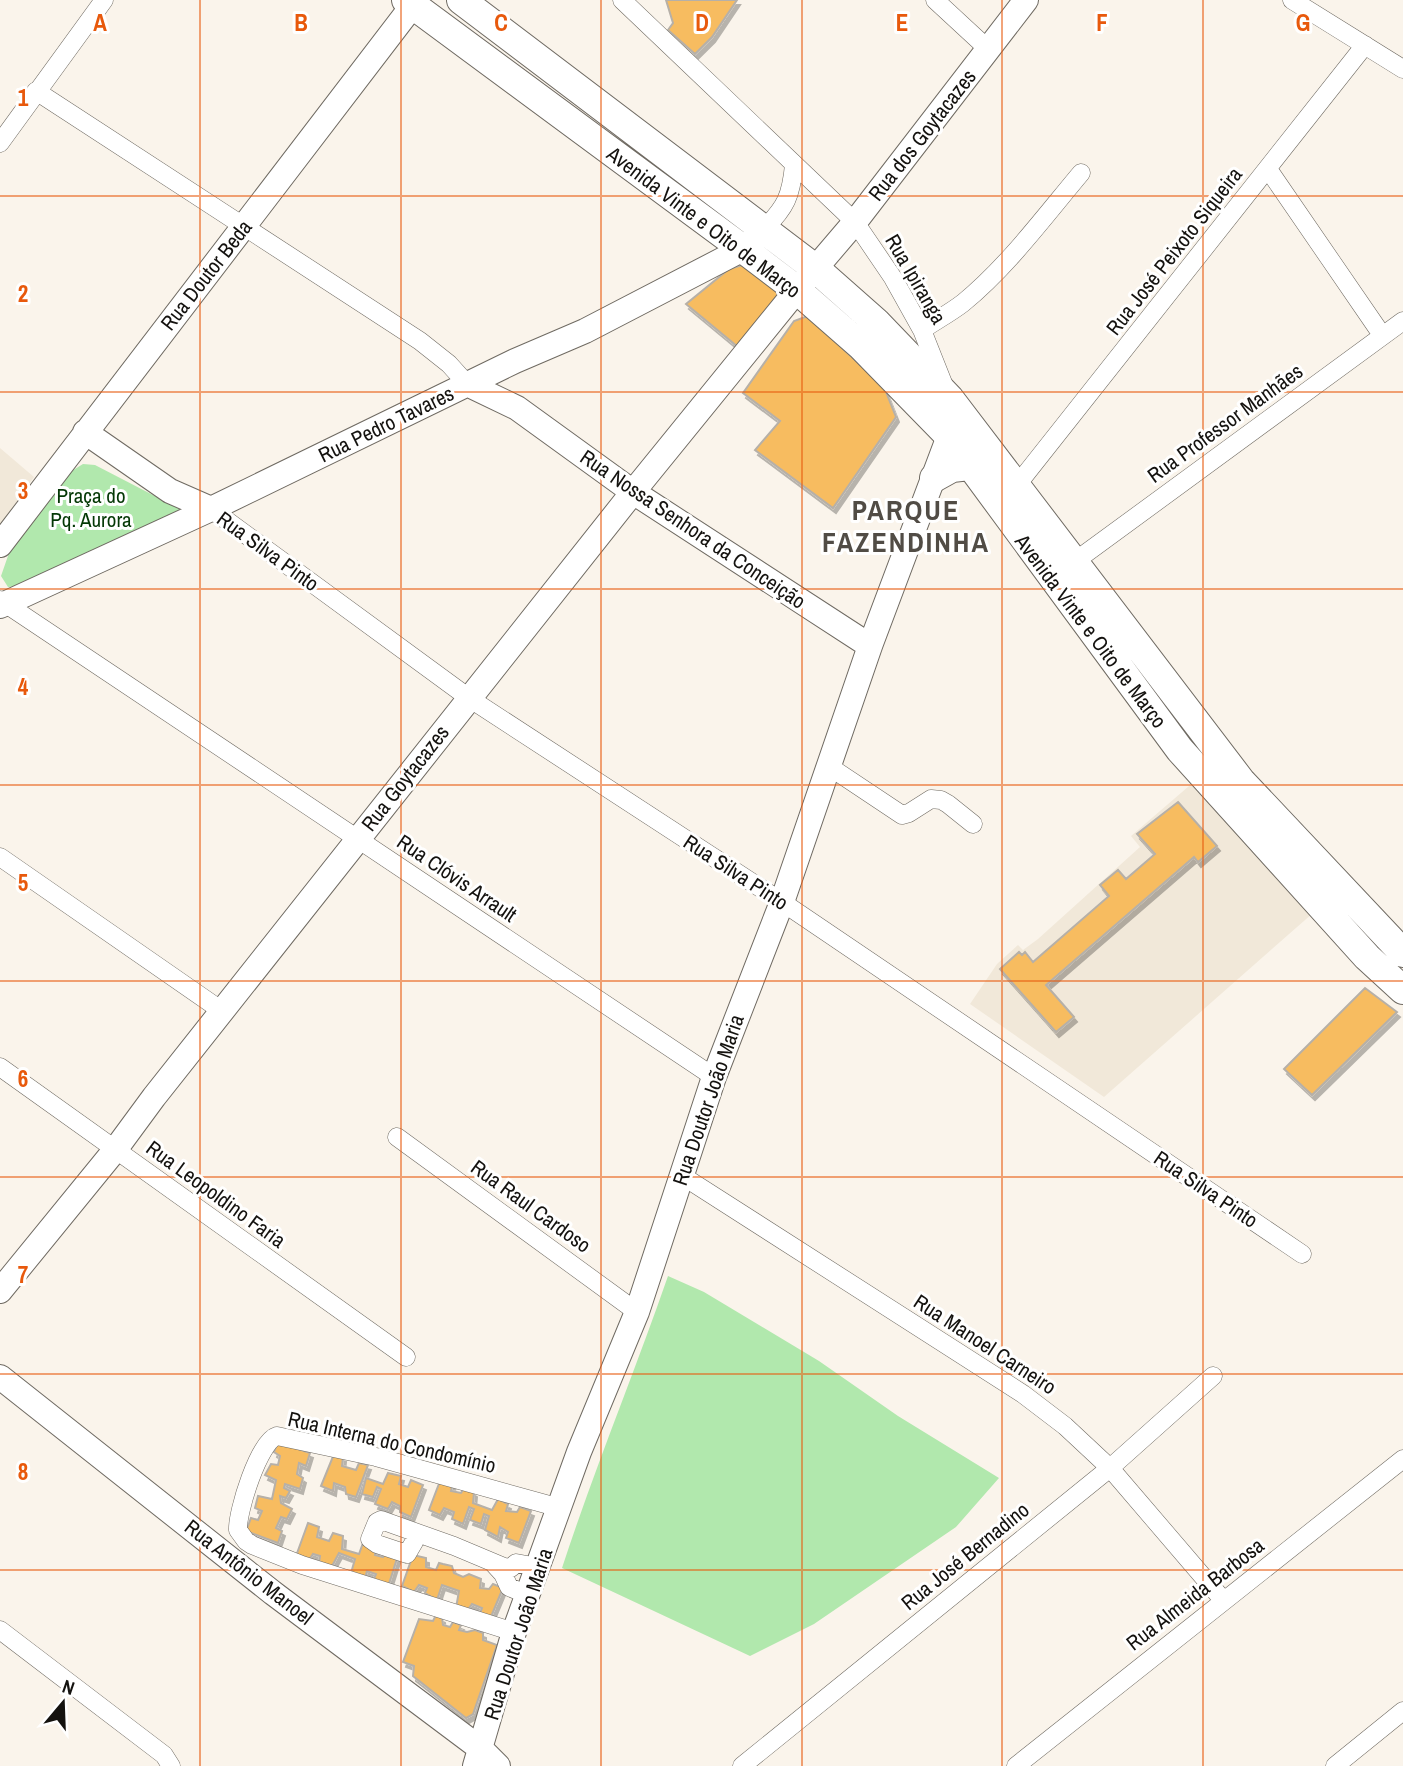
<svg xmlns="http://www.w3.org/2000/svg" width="1403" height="1766" viewBox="0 0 1403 1766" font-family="'Archivo Narrow',sans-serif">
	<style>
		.built { fill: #f1e8d9 }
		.green { fill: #b1e8ad }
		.building { fill: #f7bc61; stroke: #b6b0a8; stroke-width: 2; filter: url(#shadow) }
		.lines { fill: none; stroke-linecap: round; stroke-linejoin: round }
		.street-casing { stroke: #6f6a62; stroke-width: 19 }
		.secondary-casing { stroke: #6f6a62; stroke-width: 26 }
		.primary-casing { stroke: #6f6a62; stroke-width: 30 }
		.street { stroke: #fff; stroke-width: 18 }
		.secondary { stroke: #fff; stroke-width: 24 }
		.primary { stroke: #fff; stroke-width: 28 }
		.grid { fill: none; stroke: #e8590c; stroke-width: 2; stroke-opacity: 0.55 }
		.labels { text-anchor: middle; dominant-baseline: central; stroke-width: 6; stroke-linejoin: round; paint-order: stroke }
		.street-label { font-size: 21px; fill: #14120f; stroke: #fff }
		.park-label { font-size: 21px; fill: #043805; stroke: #fff }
		.district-label { font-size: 28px; font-weight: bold; letter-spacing: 2px; fill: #514c45; stroke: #fff }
		.grid-label { font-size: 23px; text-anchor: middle; font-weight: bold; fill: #e8590c; stroke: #fff; stroke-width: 6; stroke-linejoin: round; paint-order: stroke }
	</style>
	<defs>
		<filter id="shadow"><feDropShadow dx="3" dy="5" stdDeviation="0" flood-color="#0004"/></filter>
	</defs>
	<rect width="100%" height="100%" fill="#faf4eb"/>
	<path class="built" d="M0,448L34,477L0,526Z
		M1196,780L1313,913L1104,1097L970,1004L997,964L1018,945L1023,950L1038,939L1140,847L1131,836Z"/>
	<path class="green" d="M83,464L95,465L178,508L193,512L21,586L8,587L1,576L9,553L70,472Z
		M668,1276L704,1292L819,1361L898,1416L999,1478L956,1527L814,1624L750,1656L562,1568C594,1470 634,1374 668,1276Z"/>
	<path class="building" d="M666,0H737L712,37L695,54L668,30L673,23Z
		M749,263L774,283L778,297L738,347L686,304L729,269Z
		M808,316L884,387L896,417L833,508L755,450L780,421L743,393L794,321Z
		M1178,802L1217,846L1198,862L1194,857L1046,985L1074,1017L1056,1032L1000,969L1019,952L1022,955L1025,952L1033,962L1109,896L1100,885L1118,870L1126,879L1155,854L1137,834Z
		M1365,988L1397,1012L1312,1095L1284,1069Z
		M278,1442L310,1453L306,1466L299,1463L297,1474L303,1478L300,1489L285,1484L284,1488L290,1491L286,1498L280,1496L281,1503L292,1509L287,1519L281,1517L276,1528L282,1531L278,1543L246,1531L251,1518L258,1520L262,1511L255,1508L258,1496L272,1499L276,1480L265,1475L271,1464L278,1465L280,1456L274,1452Z
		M334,1454L343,1457L342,1466L356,1470L359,1463L368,1465L356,1497L346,1494L345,1487L334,1483L333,1491L321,1486Z
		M388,1473L401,1476L399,1484L408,1487L411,1480L423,1485L411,1517L400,1512V1506L392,1502L388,1509L375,1504L381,1489L377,1487L373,1497L362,1494L366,1478L383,1484Z
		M440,1481L453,1482L451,1491L461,1493L465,1487L474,1492L473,1503L492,1510L498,1499L508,1504L506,1511L517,1512L520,1507L531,1511L519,1543L506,1538L508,1532L500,1527L498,1537L485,1530L489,1516L484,1514L481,1524L470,1520L474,1509L469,1507L463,1524L452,1519L454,1512L444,1508L440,1515L429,1510Z
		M308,1523L319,1527L317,1537L329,1541L333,1533L343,1536L342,1549L359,1554L363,1543L376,1548L375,1555L383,1557L387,1550L398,1555L388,1587L373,1581L376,1574L367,1571L365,1578L351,1573L355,1559L339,1553L331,1568L319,1563L320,1556L313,1554L309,1560L296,1556Z
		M413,1555L426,1558V1567L436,1570L439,1563L443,1564L452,1566L454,1573L463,1577L469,1574L481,1579L480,1588L489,1589L493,1584L503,1588L490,1619L479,1616L482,1608L472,1604L467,1611L456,1608L459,1591L442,1585L437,1600L425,1593L427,1588L419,1585L414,1592L402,1586Z
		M436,1615L442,1618L443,1625L450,1627L453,1622L461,1625L459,1630L467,1632L475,1630L483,1633V1640L497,1645L473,1714L466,1718L413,1676L414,1666L403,1662L419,1619L433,1621Z"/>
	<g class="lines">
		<defs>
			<path id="street" d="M622,0L855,222L893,278L922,330L943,383
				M935,0L988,49
				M1292,0L1403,69
				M36,91L420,341L449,364L467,384
				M0,143L104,0
				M1268,169L1382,335
				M764,229C786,207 791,196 794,165
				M922,330C935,321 950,313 963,303C1008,266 1044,217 1081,173
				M1017,485L1365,45
				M211,509L469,698L782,902L1302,1254
				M1074,562L1403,321
				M0,600L714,1077
				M830,767L902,815L909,813L931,799L941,800L948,804L973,824
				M0,857L222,1011
				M0,1067L406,1357
				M397,1137L637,1312
				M681,1175L1023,1394L1065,1426L1110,1468L1223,1600
				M416,1533L414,1542L407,1554L377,1544L370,1539L377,1522L381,1520L454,1546L504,1567L511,1568L516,1563L538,1567
				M492,1562L503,1574L509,1587L528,1595
				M0,1630L164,1755L171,1766
				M514,1632L302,1565L252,1545L246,1541L238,1530C237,1512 259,1441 277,1436L376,1457L560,1508
				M742,1766L1110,1468L1213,1376
				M1016,1766L1403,1459
				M1335,1766L1403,1711"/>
			<path id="secondary" d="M467,384L517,408L633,492L870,646
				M85,432L170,491L211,509
				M0,545L413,5
				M0,606L211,509L515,361L585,331L743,249L756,237
				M0,1291L115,1150L154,1097L633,492L797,290L855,222L1026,0
				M0,1377L273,1593L481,1749L498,1766
				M475,1766L514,1632L579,1452L637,1312L714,1077L782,902L870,646L949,436"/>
			<path id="primary" d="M406,0L743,249L797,290L861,346L949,436L1180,750L1367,957L1403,990
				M461,0L816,269L876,322L950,399L1241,781L1403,953
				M934,478L952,468L969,466"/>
		</defs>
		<use href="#street" class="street-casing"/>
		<use href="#secondary" class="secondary-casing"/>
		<use href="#primary" class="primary-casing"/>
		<use href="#street" class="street"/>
		<use href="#secondary" class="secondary"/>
		<use href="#primary" class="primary"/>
	</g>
	<path class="grid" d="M200,0V1766M401,0V1766M601,0V1766M802,0V1766M1002,0V1766M1203,0V1766M0,196H1403M0,392H1403M0,589H1403M0,785H1403M0,981H1403M0,1177H1403M0,1374H1403M0,1570H1403"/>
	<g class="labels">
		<g class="street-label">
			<text transform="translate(922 135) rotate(-52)">Rua dos Goytacazes</text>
			<text transform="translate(704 222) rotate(37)">Avenida Vinte e Oito de Março</text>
			<text transform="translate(1174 251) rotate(-52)">Rua José Peixoto Siqueira</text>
			<text transform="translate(206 275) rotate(-52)">Rua Doutor Beda</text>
			<text transform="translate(916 279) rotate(60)">Rua Ipiranga</text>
			<text transform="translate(1225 423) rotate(-36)">Rua Professor Manhães</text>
			<text transform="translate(386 424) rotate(-26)">Rua Pedro Tavares</text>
			<text transform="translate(693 529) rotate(34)">Rua Nossa Senhora da Conceição</text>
			<text transform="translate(268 551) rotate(36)">Rua Silva Pinto</text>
			<text transform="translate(1091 631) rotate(53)">Avenida Vinte e Oito de Março</text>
			<text transform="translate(405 778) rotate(-52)">Rua Goytacazes</text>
			<text transform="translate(736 872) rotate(33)">Rua Silva Pinto</text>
			<text transform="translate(457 878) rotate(34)">Rua Clóvis Arrault</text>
			<text transform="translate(708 1100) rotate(-71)">Rua Doutor João Maria</text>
			<text transform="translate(1206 1189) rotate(34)">Rua Silva Pinto</text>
			<text transform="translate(216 1194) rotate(36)">Rua Leopoldino Faria</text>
			<text transform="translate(531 1206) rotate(36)">Rua Raul Cardoso</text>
			<text transform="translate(985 1344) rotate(33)">Rua Manoel Carneiro</text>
			<text transform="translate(392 1442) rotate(13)">Rua Interna do Condomínio</text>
			<text transform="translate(965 1556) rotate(-39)">Rua José Bernadino</text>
			<text transform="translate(249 1572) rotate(38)">Rua Antônio Manoel</text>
			<text transform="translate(1195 1594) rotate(-38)">Rua Almeida Barbosa</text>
			<text transform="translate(518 1634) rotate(-72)">Rua Doutor João Maria</text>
		</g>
		<g class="park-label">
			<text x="91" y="495">Praça do<tspan x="91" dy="24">Pq. Aurora</tspan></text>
		</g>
		<g class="district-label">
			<text x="906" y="510">PARQUE<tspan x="906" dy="32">FAZENDINHA</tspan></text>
		</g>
	</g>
	<g class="grid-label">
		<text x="100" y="31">A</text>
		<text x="301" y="31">B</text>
		<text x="501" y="31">C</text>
		<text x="702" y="31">D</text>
		<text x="902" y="31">E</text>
		<text x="1102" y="31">F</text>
		<text x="1303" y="31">G</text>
		<text x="23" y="106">1</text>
		<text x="23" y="302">2</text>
		<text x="23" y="499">3</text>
		<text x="23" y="695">4</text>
		<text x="23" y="891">5</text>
		<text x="23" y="1087">6</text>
		<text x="23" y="1283">7</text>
		<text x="23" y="1480">8</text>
	</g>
	<g transform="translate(63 1703) rotate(19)" stroke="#ffffff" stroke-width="5" paint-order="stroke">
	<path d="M0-5L12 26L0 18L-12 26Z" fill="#14120f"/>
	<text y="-10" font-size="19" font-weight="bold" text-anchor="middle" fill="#14120f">N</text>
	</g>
</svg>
